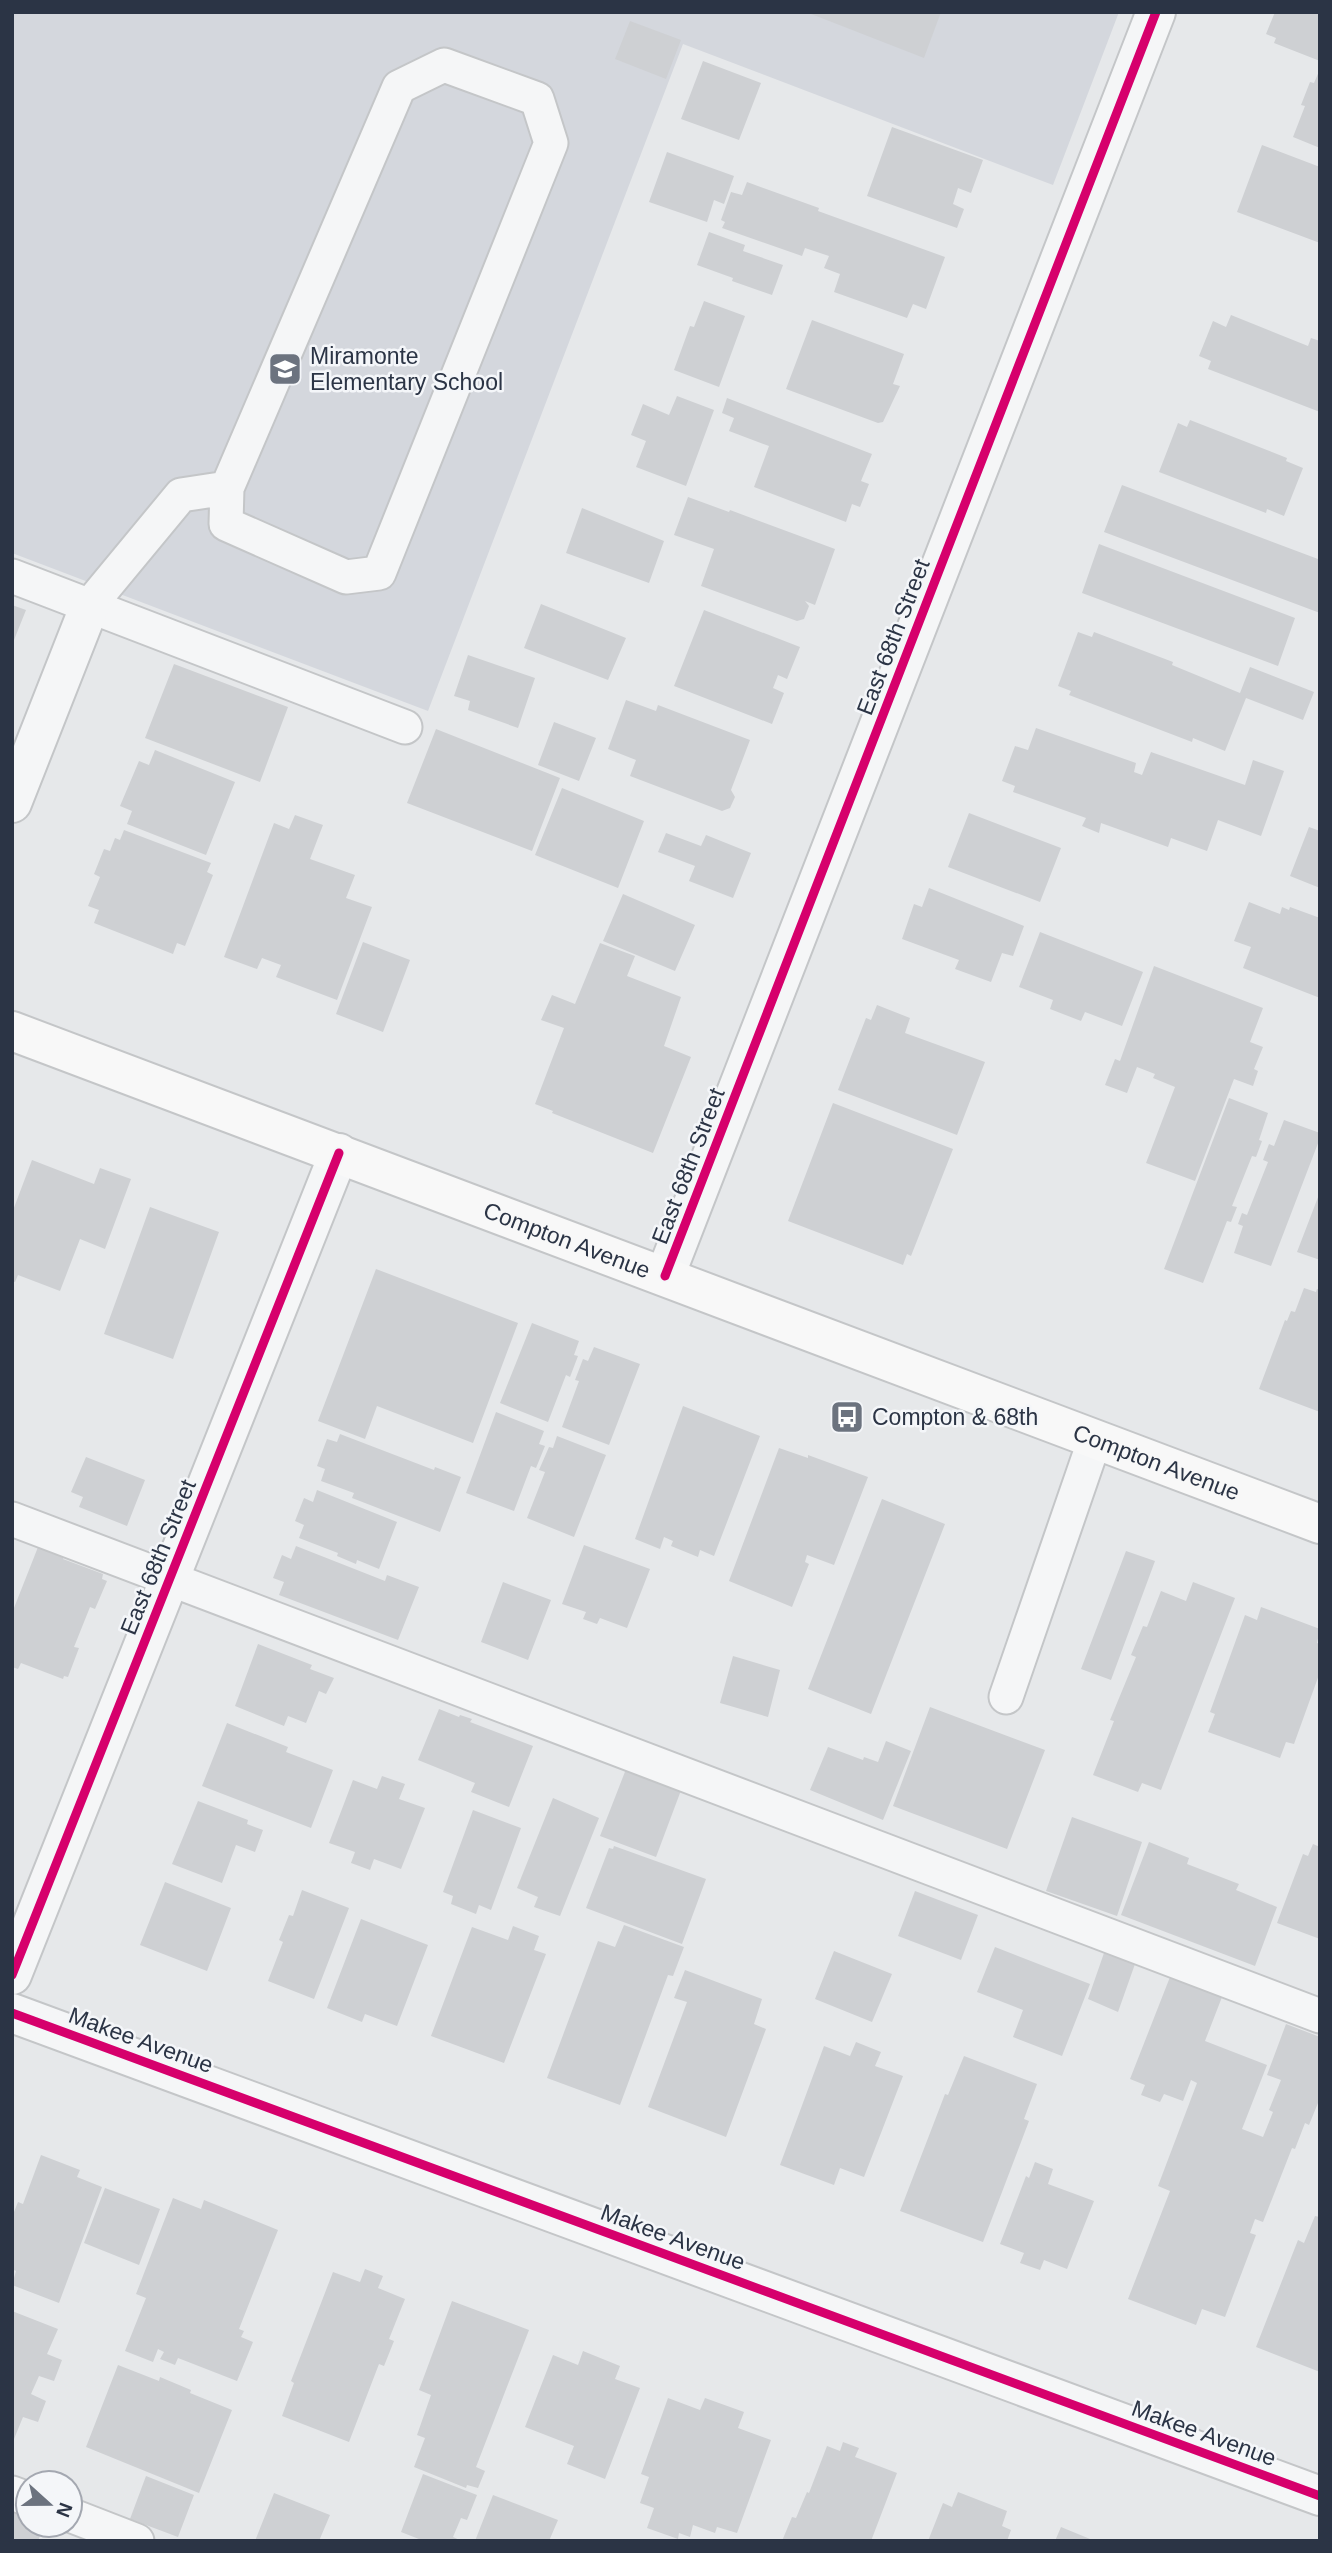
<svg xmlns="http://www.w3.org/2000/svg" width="1332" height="2553" viewBox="0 0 1332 2553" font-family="Arial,sans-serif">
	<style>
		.built { fill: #d4d7dd }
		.building { fill: #ced0d3 }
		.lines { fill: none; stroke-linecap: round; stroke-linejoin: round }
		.service-casing { stroke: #c4c6c8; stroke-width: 37 }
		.minor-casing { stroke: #c4c6c8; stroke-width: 42 }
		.tertiary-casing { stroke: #c4c6c8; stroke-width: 42 }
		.secondary-casing { stroke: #c4c6c8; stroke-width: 42 }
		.service { stroke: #f5f6f7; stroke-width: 33 }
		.minor { stroke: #f5f6f7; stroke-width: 38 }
		.tertiary { stroke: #f5f6f7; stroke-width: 38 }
		.secondary { stroke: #f8f8f8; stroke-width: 38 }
		.cycleway-casing { stroke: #f4f6f9; stroke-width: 13 }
		.cycleway { stroke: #d6006c; stroke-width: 9 }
		.labels { text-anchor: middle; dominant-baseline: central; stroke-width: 5; stroke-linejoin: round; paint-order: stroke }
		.poi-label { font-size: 23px; fill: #2b3445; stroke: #f4f6f9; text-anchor: start }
		.street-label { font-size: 23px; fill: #2b3445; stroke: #f4f6f9 }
	</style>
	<rect width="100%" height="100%" fill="#e6e8ea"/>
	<path class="built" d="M12,12H1119L1053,185L683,44L428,711L12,553Z"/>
	<path class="building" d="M806,12H941L924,58Z
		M1275,12H1320V61L1274,43L1276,38L1266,34Z
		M630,21L681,40L666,79L615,59Z
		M703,61L761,83L739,140L681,119Z
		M1320,69V148L1293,137L1305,106L1301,105L1310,82L1314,83Z
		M892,127L983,160L971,193L958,188L953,204L964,209L957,228L867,196Z
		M1262,145L1320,167V243L1237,212Z
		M667,152L734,176L724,204L714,200L707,222L649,202Z
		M747,182L819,208L818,211L945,257L926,309L913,304L907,318L834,292L840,274L824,268L829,256L805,248L802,256L722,228L725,222L721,220L731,192L742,195Z
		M709,232L745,245L743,251L783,265L772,295L732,281L733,278L697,265Z
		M704,301L745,316L719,387L674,370L690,326L694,327Z
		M1231,315L1308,346L1311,338L1320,341V412L1208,369L1211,361L1199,356L1213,321L1226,327Z
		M812,320L904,354L893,384L900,386L883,422L878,423L786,389Z
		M677,396L714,410L686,486L636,467L646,441L631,435L643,404L669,415Z
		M727,398L872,454L861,481L869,484L860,507L852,504L846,522L754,487L769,446L729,431L734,418L722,413Z
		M1190,420L1287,458L1286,461L1303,468L1284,516L1267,509L1266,513L1159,472L1178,423L1187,427Z
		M1122,485L1318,559L1320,613L1104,532Z
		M688,497L729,512L730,510L835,549L815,605L805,601L809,606L804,619L797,621L701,586L714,549L674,535Z
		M582,508L664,541L649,583L566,553Z
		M1099,544L1295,618L1278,666L1082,593Z
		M541,604L626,638L608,680L524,648Z
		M12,605L26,610L12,645Z
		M704,610L800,647L787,679L778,675L773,688L784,693L772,724L674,686Z
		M1078,632L1092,637L1094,632L1173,662L1172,665L1240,693L1250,667L1314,692L1303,720L1246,698L1225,751L1193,738L1192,742L1069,695L1071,691L1058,686Z
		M468,655L535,678L518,728L468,710L470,701L454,696Z
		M174,664L288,707L260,782L145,738Z
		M626,700L656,711L658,705L750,740L731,790L735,797L730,808L722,811L630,776L636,760L608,749Z
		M554,722L596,738L579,781L538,765Z
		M1036,728L1136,763L1134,772L1142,775L1151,752L1245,785L1253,760L1284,771L1261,836L1218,820L1207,851L1171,838L1168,847L1101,823L1099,833L1082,826L1086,818L1013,792L1015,786L1002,781L1015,746L1028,750Z
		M436,729L560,778L532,851L407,803Z
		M155,750L235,782L206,855L127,824L132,811L120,806L139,761L149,765Z
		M562,788L644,821L618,888L535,855Z
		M969,813L1061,848L1040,902L948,867Z
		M295,815L323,825L310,859L355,875L346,898L372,907L337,1000L276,977L281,965L262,958L257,969L224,957L274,823L289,829Z
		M1309,827L1320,831V888L1290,876Z
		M124,830L211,863L207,872L213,875L185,946L177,943L173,954L94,923L99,910L88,906L100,877L94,874L104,849L110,851L115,838L120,840Z
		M666,833L701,846L706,835L751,853L733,898L689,881L695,866L658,852Z
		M929,888L1024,926L1013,956L1002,953L991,982L955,969L959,960L902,939L914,904L922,907Z
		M623,894L695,925L675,971L603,941Z
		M1249,902L1280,914L1282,907L1289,910L1290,907L1320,918V998L1243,968L1251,947L1234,941Z
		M1040,932L1143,972L1122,1026L1085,1012L1081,1021L1050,1009L1053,1000L1019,987Z
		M363,942L410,960L383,1032L336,1014Z
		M600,943L635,956L627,976L681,997L664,1046L691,1057L653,1153L552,1113L553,1111L535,1104L564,1028L541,1020L552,995L575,1004Z
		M1154,966L1263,1008L1250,1042L1263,1047L1254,1069L1258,1071L1253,1086L1234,1079L1195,1181L1146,1163L1175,1087L1153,1078L1155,1074L1137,1067L1127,1093L1105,1085L1115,1059L1120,1061Z
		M877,1005L910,1018L905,1033L985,1062L957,1135L838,1090L866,1018L871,1020Z
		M1229,1098L1268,1113L1259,1140L1262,1141L1256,1157L1252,1156L1232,1206L1237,1207L1231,1222L1227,1221L1203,1283L1164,1269Z
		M833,1103L953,1149L911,1256L907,1254L903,1265L788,1221Z
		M1284,1120L1320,1133V1138L1271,1266L1234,1253L1243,1226L1238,1224L1242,1213L1247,1215L1268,1162L1263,1160L1269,1144L1274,1146Z
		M32,1160L94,1184L100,1168L131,1179L105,1249L80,1239L60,1291L18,1275L15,1282L12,1281V1213Z
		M1320,1192V1260L1297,1252Z
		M150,1207L219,1232L173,1359L104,1334Z
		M376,1269L518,1323L473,1443L377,1406L365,1439L318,1421Z
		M1304,1288L1316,1292L1317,1289L1320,1290V1412L1259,1389L1285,1320L1287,1321L1291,1311L1295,1312Z
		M532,1323L579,1341L574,1355L578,1356L570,1377L566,1375L548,1422L500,1403Z
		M594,1347L640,1364L609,1445L562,1427L579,1381L575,1380L583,1359L588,1361Z
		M683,1406L760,1436L714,1556L700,1550L698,1557L671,1546L673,1541L664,1537L660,1549L635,1539Z
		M496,1412L544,1431L539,1444L545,1446L536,1468L531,1466L514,1511L466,1493Z
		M340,1434L434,1470L435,1467L461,1477L440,1532L352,1498L354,1493L321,1481L325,1469L317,1466L327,1439L337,1442Z
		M557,1436L606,1455L574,1537L527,1518L545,1472L539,1470L549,1447L553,1448Z
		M779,1448L808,1458V1455L868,1477L834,1565L807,1555L805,1562L809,1564L792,1607L729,1581Z
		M86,1457L145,1480L127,1526L79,1507L83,1497L71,1492Z
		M317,1490L397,1522L379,1569L357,1560L356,1564L337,1556L338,1553L299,1538L304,1525L295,1521L304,1498L313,1502Z
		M882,1499L945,1524L871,1714L808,1689Z
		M40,1542L65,1552L63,1559L103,1574L102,1579L107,1581L95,1609L90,1607L74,1647L79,1648L68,1677L64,1676L63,1679L21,1663L18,1669L12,1667V1613Z
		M584,1545L650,1569L627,1628L600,1618L597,1624L583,1619L586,1612L562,1604Z
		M296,1546L385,1581L387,1575L419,1587L398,1640L279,1595L284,1582L273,1578L282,1555L291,1559Z
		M1126,1551L1155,1561L1111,1680L1081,1669Z
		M503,1582L551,1600L528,1660L481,1642Z
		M1193,1582L1235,1598L1161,1790L1142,1783L1138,1792L1093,1775L1114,1721L1110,1720L1136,1657L1131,1655L1143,1626L1147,1627L1161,1591L1186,1601Z
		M1261,1607L1320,1629L1317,1643L1320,1644V1672L1294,1744L1286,1742L1280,1758L1208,1732L1215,1714L1210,1712L1245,1615L1257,1620Z
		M258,1644L312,1665L310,1669L334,1678L326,1694L319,1691L306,1723L288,1716L284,1726L235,1706Z
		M733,1656L780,1670L768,1717L720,1703Z
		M930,1707L1045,1750L1007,1849L893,1806Z
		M439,1709L459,1717L460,1715L472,1719L470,1722L533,1746L509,1807L471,1792L475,1783L418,1760Z
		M227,1723L288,1747L286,1752L333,1770L311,1828L202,1786Z
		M886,1741L911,1751L883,1820L810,1790L828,1747L863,1760L864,1757L878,1762Z
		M628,1764L683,1785L656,1857L600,1836Z
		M382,1776L405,1784L399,1799L425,1808L401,1869L374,1859L370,1870L351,1863L355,1852L329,1843L353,1780L377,1789Z
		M553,1798L599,1818L560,1916L534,1907L538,1897L517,1888Z
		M198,1801L248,1820L247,1824L263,1830L255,1852L236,1845L222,1883L172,1864Z
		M473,1810L521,1828L491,1910L479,1905L476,1914L451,1904L453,1896L443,1892Z
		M1072,1817L1142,1842L1117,1916L1046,1891Z
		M1149,1842L1189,1858L1187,1864L1239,1884L1236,1890L1277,1907L1255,1966L1121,1915Z
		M1313,1844L1320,1847V1939L1277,1923L1303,1854L1308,1856Z
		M614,1846L706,1879L682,1944L586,1908L609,1848L613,1849Z
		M165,1882L231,1908L207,1971L140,1945Z
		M302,1890L349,1908L314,1999L268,1981L283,1942L279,1940L289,1915L293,1916Z
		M915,1891L978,1915L961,1960L898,1936Z
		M361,1919L428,1945L397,2026L365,2014L362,2022L327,2008Z
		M624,1925L684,1947L673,1976L668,1975L620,2105L547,2078L598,1941L615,1947Z
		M513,1926L539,1936L534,1950L546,1954L504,2063L431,2036L472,1927L508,1940Z
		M995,1947L1090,1984L1062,2056L1013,2037L1023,2010L977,1992Z
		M834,1951L892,1974L872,2022L815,1999Z
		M1104,1953L1135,1964L1118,2012L1088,1999Z
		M685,1970L762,1999L754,2024L766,2029L726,2137L648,2107L687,2002L674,1998Z
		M1170,1977L1222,1997L1205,2041L1267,2065L1242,2129L1263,2137L1273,2112L1269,2110L1281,2080L1267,2075L1286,2024L1320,2037V2098L1309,2125L1305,2123L1295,2149L1292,2148L1263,2222L1255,2219L1250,2233L1256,2235L1225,2317L1202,2309L1196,2325L1128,2299L1170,2191L1158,2186L1197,2083L1191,2080L1183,2101L1164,2094L1160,2102L1141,2095L1145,2085L1130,2079Z
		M856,2042L881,2052L875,2066L903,2076L864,2177L840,2168L834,2185L780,2165L824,2046L850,2056Z
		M964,2056L1037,2084L1024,2119L1029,2121L983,2242L900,2211L945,2094L948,2095Z
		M41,2155L80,2170L77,2177L102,2187L59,2303L12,2285L16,2271L12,2269V2217L18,2202L23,2204Z
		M1035,2162L1053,2169L1048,2184L1094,2201L1067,2269L1044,2260L1040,2270L1020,2263L1024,2253L1000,2244L1026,2176L1029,2178Z
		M105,2188L160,2209L139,2265L84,2243Z
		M173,2198L201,2209L204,2200L278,2230L239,2329L244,2331L241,2337L253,2342L237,2381L178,2358L175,2365L160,2359L164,2352L158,2349L153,2362L125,2351L146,2298L136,2294Z
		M1315,2216L1320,2217V2372L1256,2347L1298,2240L1304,2243Z
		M365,2269L383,2276L378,2288L405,2299L389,2339L394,2341L384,2366L379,2364L349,2442L282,2416L294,2383L291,2381L333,2272L360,2282Z
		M452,2301L529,2330L476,2467L485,2471L478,2488L467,2485L466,2488L414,2467L425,2438L417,2435L431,2395L419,2390Z
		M12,2311L58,2329L47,2354L62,2360L54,2381L39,2376L31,2394L46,2401L38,2422L23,2417L12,2444Z
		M583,2351L620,2366L615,2379L640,2388L605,2479L567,2464L574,2446L525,2427L553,2355L578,2365Z
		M118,2365L159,2381L160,2377L191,2390L190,2393L232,2410L199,2493L86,2447Z
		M668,2398L700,2410L705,2398L744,2412L738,2428L771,2440L737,2533L717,2527L715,2533L693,2525L690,2537L679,2533L678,2539L647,2528L654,2508L640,2503L649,2477L641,2474Z
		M843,2442L859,2448L855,2457L897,2473L871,2541H782L792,2517L796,2518L807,2492L809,2493L827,2446L840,2451Z
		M423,2474L477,2495L467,2520L461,2518L453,2537L462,2541H424L401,2532Z
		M146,2476L194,2495L178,2537L130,2519Z
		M958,2492L1007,2511L1002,2526L1011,2530L1007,2541H928L943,2503L952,2507Z
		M274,2493L330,2515L319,2541H255Z
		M493,2495L558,2520L549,2541H475Z
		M12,2510L28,2516V2525H44L38,2541H12Z
		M1061,2527L1095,2541H1055Z"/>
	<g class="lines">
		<defs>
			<path id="service" d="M444,65L537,99L551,143L379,573L346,577L226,524L227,488L399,87Z
				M12,576L405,727
				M90,605L181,495L227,488
				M12,1519L1320,2016
				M1006,1697L1095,1439
				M12,2493L28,2499
				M70,2515L137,2541"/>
			<path id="minor" d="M12,803L90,605
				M12,1975L339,1153
				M12,2013L1320,2496"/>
			<path id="tertiary" d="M665,1276L1156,12"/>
			<g id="secondary">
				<path id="s1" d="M12,1031L1320,1524"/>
			</g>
		</defs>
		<use href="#service" class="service-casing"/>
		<use href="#minor" class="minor-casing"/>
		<use href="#tertiary" class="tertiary-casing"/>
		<use href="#secondary" class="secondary-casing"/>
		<use href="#service" class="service"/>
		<use href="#minor" class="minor"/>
		<use href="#tertiary" class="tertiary"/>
		<use href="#secondary" class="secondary"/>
		<defs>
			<path id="cycleway" d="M665,1276L1156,12
				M12,1975L339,1153
				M12,2013L1320,2496"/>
		</defs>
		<use href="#cycleway" class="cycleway-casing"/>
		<use href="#cycleway" class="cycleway"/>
	</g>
	<defs>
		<symbol id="school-square" viewBox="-11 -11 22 22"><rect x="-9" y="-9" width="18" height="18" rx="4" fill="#6c737f" stroke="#f4f6f9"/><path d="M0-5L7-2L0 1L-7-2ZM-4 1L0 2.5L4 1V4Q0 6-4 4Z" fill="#fff"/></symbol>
		<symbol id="bus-square" viewBox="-11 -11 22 22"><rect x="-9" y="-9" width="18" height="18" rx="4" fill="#6c737f" stroke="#f4f6f9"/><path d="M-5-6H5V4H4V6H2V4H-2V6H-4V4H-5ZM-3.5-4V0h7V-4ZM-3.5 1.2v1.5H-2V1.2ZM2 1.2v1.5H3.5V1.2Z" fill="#fff"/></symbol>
	</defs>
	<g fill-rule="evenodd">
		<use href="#school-square" x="266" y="350" width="38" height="38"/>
		<use href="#bus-square" x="828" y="1398" width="38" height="38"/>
	</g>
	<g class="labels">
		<g class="poi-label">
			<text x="310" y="356">Miramonte<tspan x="310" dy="26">Elementary School</tspan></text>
			<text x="872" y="1417">Compton &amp; 68th</text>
		</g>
		<g class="street-label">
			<text transform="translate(893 637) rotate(-69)">East 68th Street</text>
			<text transform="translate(688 1166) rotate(-69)">East 68th Street</text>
			<text stroke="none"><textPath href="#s1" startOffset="593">Compton Avenue</textPath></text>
			<text stroke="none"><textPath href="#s1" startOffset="1223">Compton Avenue</textPath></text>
			<text transform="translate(158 1557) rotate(-68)">East 68th Street</text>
			<text transform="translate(141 2040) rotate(20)">Makee Avenue</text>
			<text transform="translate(673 2237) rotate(20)">Makee Avenue</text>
			<text transform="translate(1204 2433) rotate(20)">Makee Avenue</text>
		</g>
	</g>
	<rect width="1332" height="2553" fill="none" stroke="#2b3445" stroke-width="28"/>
	<g transform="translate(49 2504) rotate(111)"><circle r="33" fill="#f4f6f9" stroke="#a4a8b1" stroke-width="2"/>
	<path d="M0-5L12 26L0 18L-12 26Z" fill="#6c737f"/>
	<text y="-10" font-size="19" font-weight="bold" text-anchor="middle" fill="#2b3445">N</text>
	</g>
</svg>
